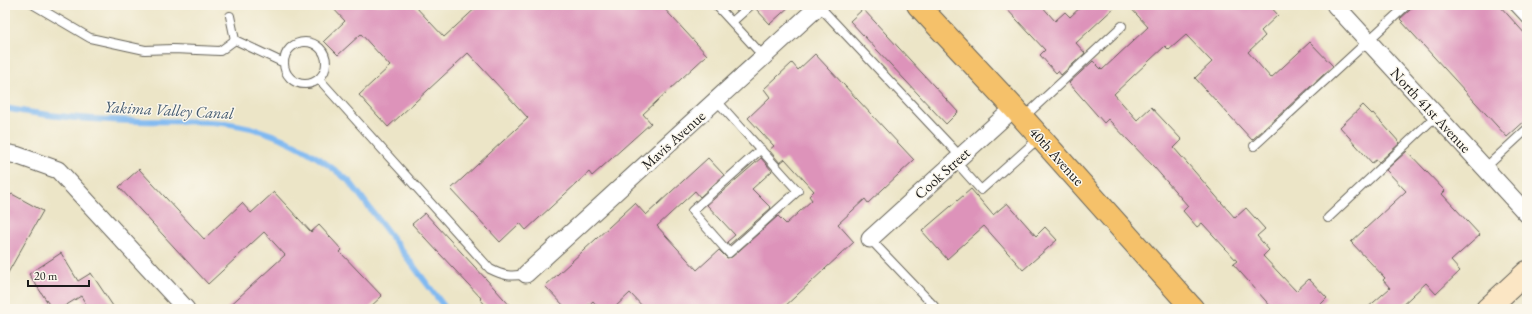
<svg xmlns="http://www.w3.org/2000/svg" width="1532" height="314" viewBox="0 0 1532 314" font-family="'EB Garamond',serif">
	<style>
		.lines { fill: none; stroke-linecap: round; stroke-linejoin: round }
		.stream { stroke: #80b9f1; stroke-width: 6 }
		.building { fill: #dd93ba }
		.lane-casing { stroke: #656258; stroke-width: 10 }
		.street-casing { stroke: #656258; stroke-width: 19 }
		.secondary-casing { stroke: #656258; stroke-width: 24 }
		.primary-casing { stroke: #656258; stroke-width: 24 }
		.lane { stroke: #fff; stroke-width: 8 }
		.street { stroke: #fff; stroke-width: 17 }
		.secondary { stroke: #fbe6c4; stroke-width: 22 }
		.primary { stroke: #f5c16b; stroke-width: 22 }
		.labels { text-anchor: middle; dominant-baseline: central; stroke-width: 3; stroke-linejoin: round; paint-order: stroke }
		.street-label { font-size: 15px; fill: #1c1c1c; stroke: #fbf7ec }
		.water-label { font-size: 16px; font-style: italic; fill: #445b71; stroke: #fbf7ec }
	</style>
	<rect width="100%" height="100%" fill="#fbf7ec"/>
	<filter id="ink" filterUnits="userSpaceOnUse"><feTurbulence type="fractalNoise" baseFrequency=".025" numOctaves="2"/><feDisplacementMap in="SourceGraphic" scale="8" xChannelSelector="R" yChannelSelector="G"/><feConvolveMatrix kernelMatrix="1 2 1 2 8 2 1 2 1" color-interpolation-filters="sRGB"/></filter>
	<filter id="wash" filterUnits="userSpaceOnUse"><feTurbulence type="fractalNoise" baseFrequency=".012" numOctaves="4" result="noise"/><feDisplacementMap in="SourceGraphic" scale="16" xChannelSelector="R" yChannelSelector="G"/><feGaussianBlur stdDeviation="0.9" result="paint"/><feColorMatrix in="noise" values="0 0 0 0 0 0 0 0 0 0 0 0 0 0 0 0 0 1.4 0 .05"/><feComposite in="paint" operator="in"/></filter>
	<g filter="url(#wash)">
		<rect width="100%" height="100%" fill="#ece5c7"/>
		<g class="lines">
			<path class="stream" d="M5,108C49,117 93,120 138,121C179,122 222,118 261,131C294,141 324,160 350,182L446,309"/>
		</g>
		<g id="blocks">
			<path class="building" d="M330,5H414L444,37L479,5H661L707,55L643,114L651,123L592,176L589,172L526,230L520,223L500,242L451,189L528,118L468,53L388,127L359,95L390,66L361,34L338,55L324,41L345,21Z
				M756,5H791L770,24L755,8Z
				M1003,5H1041L1055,21L1065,12L1070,17L1083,5H1117L1076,43L1085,53L1061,75L1058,71L1056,73L1040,55L1045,50Z
				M1128,5H1269L1278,15L1261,31L1265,36L1248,52L1271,78L1310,42L1333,66L1252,140L1195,78L1212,62L1186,35L1169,50L1165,46L1114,94L1137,120L1151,107L1182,140L1174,148L1235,218L1246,208L1265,229L1257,236L1269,250L1263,256L1296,291L1309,279L1327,298L1316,309H1273L1233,264L1237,261L1202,223L1197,227L1183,211L1188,206L1154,167L1108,119L1104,123L1069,83L1093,61L1102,70L1148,27Z
				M1412,5H1499L1527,36V119L1507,137L1402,22H1403L1400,19L1411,9Z
				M863,9L958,112L946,124L850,21Z
				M815,54L914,160L868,203L865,199L838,224L854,242L782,309H645L630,293L613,309H600L593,301L584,309H567L545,286L635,203L646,215L708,158L724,175L700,197L695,191L657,226L697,270L719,250L727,258L732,257L778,216L786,224L812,200L809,196L814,191L785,159L780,163L769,150L774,146L748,118L770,97L764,89L792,63L798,70Z
				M1363,105L1372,114L1373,113L1400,143L1379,162L1376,160L1372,163L1340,127Z
				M1407,151L1445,191L1442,194L1480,235L1451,261L1460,271L1436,294L1426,283L1398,309H1366L1390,288L1383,280L1385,278L1351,242L1406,191L1386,170Z
				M761,158L772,171L752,189L771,208L729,245L727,242L735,235L707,205Z
				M139,169L204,239L242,203L251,213L274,192L311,232L319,225L342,250L340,252L382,296L368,309H226L285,255L264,232L208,284L119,187Z
				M971,189L993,215L1007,203L1036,236L1045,227L1057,240L1023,270L984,226L947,259L922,231Z
				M12,194L43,211L5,278V200Z
				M425,213L486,279L513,309H489L480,299L481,298L412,224Z
				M61,253L78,281L91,273L115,309H89L81,296L60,309H52L29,274Z"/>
		</g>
	</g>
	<g filter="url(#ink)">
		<use href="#blocks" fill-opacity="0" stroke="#656258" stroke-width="1"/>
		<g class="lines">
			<defs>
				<path id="lane" d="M34,5L90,38L145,50L173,49L220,51L235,40L230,16
					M716,5L764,57
					M1513,5L1527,20
					M819,6L960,156
					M732,22L751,5
					M235,40L284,63
					M284 63a21 21 0 1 1 42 0a21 21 0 1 1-42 0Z
					M319,79L490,269C504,276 511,277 526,274
					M716,100L798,191L729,253L692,211L761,149
					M1023,118L1122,26
					M1254,146L1407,5
					M955,161L981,190L1039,138
					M1485,168L1527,129
					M1328,218L1436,116
					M870,239L934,306"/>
				<path id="street" d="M1335,5L1527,214
					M5,153L16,155L58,170L186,309
					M870,239L1014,108
					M526,274L820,5"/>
				<path id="secondary" d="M1487,309L1527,272"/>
				<path id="primary" d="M918,5L1014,108L1193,309"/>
			</defs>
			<use href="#lane" class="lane-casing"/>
			<use href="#street" class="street-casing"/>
			<use href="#secondary" class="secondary-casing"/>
			<use href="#primary" class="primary-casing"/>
			<use href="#lane" class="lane"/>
			<use href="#street" class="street"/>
			<use href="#secondary" class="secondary"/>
			<use href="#primary" class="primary"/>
		</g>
	</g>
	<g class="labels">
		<g class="street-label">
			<text transform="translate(1431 110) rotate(47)">North 41st Avenue</text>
			<text transform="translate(673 140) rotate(-42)">Mavis Avenue</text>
			<text transform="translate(1057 156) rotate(48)">40th Avenue</text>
			<text transform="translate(942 173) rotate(-42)">Cook Street</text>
		</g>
		<g class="water-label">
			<text transform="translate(169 110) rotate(3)">Yakima Valley Canal</text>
		</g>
	</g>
	<rect width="1532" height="314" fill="none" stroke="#fbf7ec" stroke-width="20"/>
	<path d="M28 280v6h61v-6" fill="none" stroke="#1c1c1c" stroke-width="2"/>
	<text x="34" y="280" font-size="12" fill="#1c1c1c" stroke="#fbf7ec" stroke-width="3" paint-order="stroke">20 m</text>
</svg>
